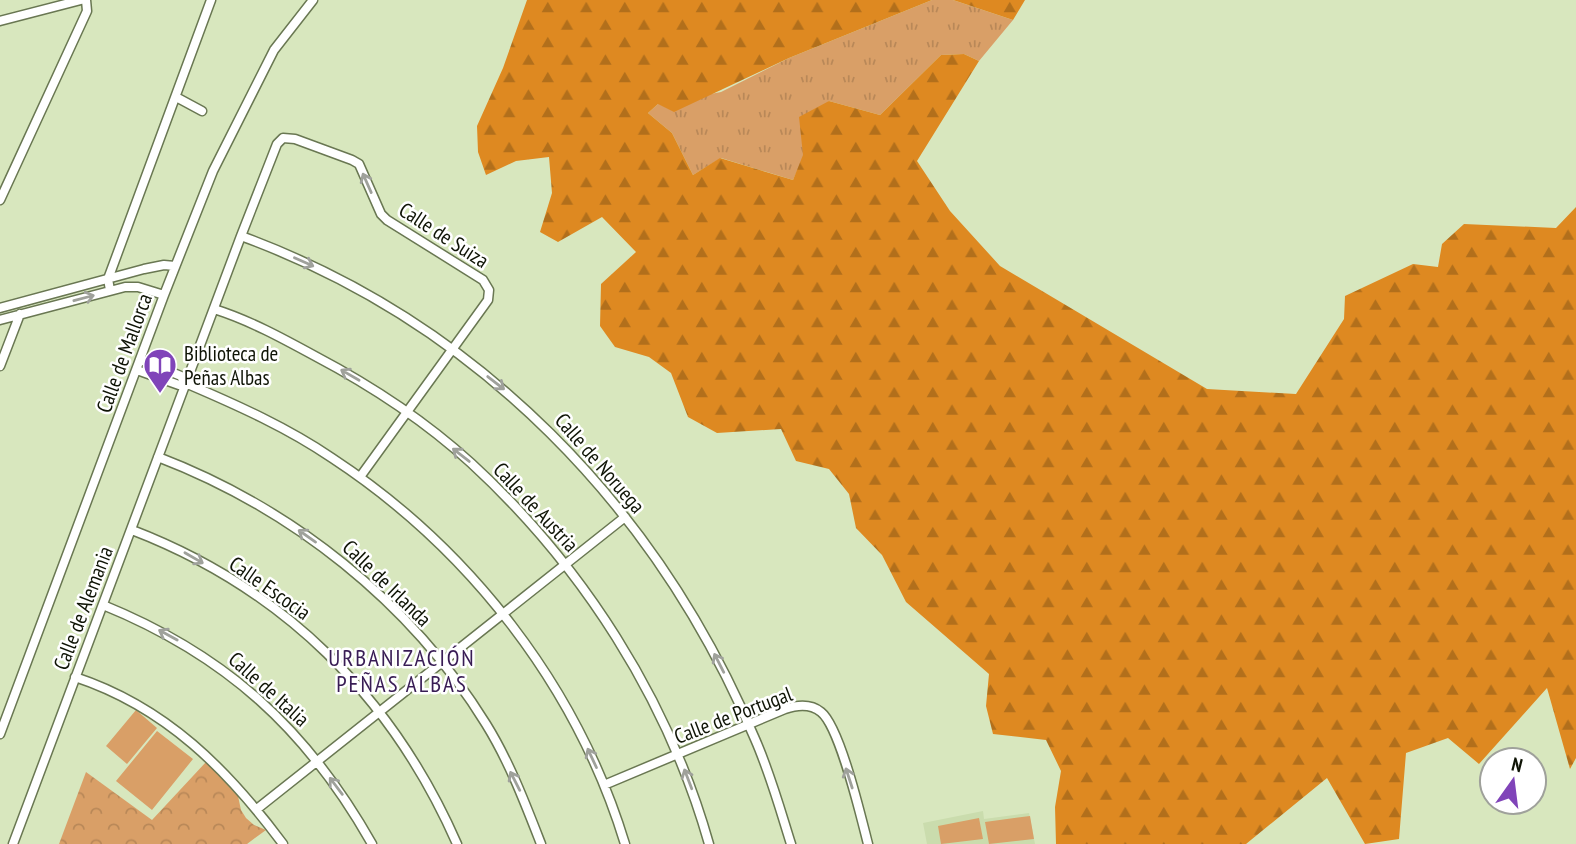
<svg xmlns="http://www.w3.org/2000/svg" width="1576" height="844" viewBox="0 0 1576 844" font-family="'PT Sans Narrow',sans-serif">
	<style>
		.built { fill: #cadcad }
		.grass { fill: url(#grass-tufts) }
		.forest { fill: url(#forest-firs) }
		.park { fill: url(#park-crowns) }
		.pitch { fill: #d99f67 }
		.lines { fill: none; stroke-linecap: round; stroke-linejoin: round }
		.minor-casing { stroke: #697752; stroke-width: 11 }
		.minor { stroke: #fff; stroke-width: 8 }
		.oneway { stroke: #9fa19b }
		.labels { text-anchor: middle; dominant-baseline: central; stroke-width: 5; stroke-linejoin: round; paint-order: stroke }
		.street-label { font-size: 21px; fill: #0f1406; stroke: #fff }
		.poi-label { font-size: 21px; fill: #0f1406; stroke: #fff; text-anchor: start }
		.neighbourhood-label { font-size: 23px; letter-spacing: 2px; fill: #381c54; stroke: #fff }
	</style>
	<defs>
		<pattern id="grass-tufts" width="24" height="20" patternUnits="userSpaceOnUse" patternTransform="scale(1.75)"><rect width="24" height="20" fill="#d99f67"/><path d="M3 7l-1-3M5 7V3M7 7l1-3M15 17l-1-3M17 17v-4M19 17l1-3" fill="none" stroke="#b98858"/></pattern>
		<pattern id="forest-firs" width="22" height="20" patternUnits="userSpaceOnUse" patternTransform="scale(1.75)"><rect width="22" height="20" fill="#de8921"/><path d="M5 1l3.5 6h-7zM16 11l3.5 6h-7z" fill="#b26f1b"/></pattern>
		<pattern id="park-crowns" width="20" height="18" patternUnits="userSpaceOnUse" patternTransform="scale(1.75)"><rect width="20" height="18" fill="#d99f67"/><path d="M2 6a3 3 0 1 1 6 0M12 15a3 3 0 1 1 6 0" fill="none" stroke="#b98858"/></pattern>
	</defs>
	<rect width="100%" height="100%" fill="#d8e7be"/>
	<path class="built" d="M983,811L984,819L1029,813L1035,844H927L923,823Z"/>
	<path class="grass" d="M932,0H953L1013,20L979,61L964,54L941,55L880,115L829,101L793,180L721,158L693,175L672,133L648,113L658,104L721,92L789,58Z"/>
	<path class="forest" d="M527,0H932L789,58L674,112L658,104L648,113L672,133L693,175L720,158L793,180L803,155L799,117L829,101L880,115L941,55L964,54L979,61L917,161L950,211L1000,266L1207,389L1296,394L1344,319L1345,296L1413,264L1438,267L1442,244L1464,224L1556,228L1576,207V758L1570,769L1547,688L1479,764L1448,738L1406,753L1399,839L1365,844L1327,778L1246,844H1056L1055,807L1061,771L1046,740L993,734L986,706L989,674L906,602L882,555L856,528L849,494L829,469L796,461L781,429L717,433L688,417L671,373L649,357L615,347L600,326L601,284L636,252L602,217L558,242L540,232L552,193L549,157L516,161L486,175L478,152L477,126L503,68Z
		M953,0H1025L1013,20Z"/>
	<path class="park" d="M206,762L238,796L241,810L246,818L254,825L266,830L247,844H59L86,772L152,820Z"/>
	<path class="pitch" d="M136,710L157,728L127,764L106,746Z
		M157,731L193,759L152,810L116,781Z
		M1030,816L1034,839L989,844L985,822Z
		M979,818L983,839L941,844L938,826Z"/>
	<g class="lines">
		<defs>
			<path id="minor" d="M0,21L81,0
				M176,97L202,111
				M0,200L87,11L86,0
				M241,236C478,323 657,507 755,739C770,773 780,809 791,844
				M110,290L108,279L211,0
				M0,308L144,269L164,265L175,266
				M214,309C249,320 282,338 315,356C370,385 425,421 471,463C582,565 668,699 709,844
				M0,320L125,287H138L164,295
				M141,360L181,376L185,384
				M0,366L20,314
				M137,370L179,385H190C239,406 288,428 332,458C469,548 577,686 625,844
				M158,457C291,508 410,601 486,724C509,761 525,803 541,844
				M132,530C283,588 392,696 457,844
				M103,605C226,655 307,729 372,844
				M75,677C166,707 228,770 283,844
				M0,734L164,295L213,171L274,50L313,0
				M604,785L785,709C797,705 810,703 821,712C840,727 861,817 868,844
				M257,809L625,517
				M13,844L241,236L277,144L283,138L295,139L352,160L359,164L381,214L387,220L483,280L489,290L488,300L360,477"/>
		</defs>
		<use href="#minor" class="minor-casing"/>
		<use href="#minor" class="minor"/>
	</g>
	<defs><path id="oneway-shaft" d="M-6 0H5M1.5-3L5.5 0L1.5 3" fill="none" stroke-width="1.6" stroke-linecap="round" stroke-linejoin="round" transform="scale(1.75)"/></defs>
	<g class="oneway">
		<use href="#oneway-shaft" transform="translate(367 183) rotate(-114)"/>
		<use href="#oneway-shaft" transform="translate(304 262) rotate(24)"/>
		<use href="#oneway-shaft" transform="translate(84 298) rotate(-15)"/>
		<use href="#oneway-shaft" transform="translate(350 375) rotate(-150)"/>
		<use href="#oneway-shaft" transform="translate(496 383) rotate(38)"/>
		<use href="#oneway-shaft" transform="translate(461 455) rotate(-142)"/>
		<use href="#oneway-shaft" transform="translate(307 536) rotate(-145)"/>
		<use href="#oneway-shaft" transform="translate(194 558) rotate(30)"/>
		<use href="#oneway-shaft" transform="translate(168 635) rotate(-151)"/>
		<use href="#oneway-shaft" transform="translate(719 663) rotate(-117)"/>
		<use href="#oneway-shaft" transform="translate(592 758) rotate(-115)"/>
		<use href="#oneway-shaft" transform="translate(849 778) rotate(-108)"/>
		<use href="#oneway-shaft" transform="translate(688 779) rotate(-111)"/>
		<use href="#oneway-shaft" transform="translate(515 781) rotate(-117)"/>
		<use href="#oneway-shaft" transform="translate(336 786) rotate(-127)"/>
	</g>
	<defs>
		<symbol id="library-pin" viewBox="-11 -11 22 30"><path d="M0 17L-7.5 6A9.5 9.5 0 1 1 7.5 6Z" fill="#8044b9" stroke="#fff"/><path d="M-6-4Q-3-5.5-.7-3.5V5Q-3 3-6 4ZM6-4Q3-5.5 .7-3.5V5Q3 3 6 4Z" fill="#fff"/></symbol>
	</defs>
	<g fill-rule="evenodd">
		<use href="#library-pin" x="141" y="346" width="38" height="52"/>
	</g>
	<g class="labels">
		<g class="street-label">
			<text transform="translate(444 235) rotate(33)">Calle de Suiza</text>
			<text transform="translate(124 353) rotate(-70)">Calle de Mallorca</text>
			<text transform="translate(600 463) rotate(49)">Calle de Noruega</text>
			<text transform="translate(536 507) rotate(47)">Calle de Austria</text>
			<text transform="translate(387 583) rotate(44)">Calle de Irlanda</text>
			<text transform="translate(270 588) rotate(35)">Calle Escocia</text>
			<text transform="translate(83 608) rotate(-69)">Calle de Alemania</text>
			<text transform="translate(269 689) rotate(42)">Calle de Italia</text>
			<text transform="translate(733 715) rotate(-21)">Calle de Portugal</text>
		</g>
		<g class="poi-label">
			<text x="184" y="353">Biblioteca de<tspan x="184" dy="24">Peñas Albas</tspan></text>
		</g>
		<g class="neighbourhood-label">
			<text x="402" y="657">URBANIZACIÓN<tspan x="402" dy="26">PEÑAS ALBAS</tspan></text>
		</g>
	</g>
	<g transform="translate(1513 781) rotate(14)"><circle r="33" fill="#ffffff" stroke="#9fa19b" stroke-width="2"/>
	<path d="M0-5L12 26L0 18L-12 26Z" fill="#8044b9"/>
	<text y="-10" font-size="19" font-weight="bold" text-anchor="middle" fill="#0f1406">N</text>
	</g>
</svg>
